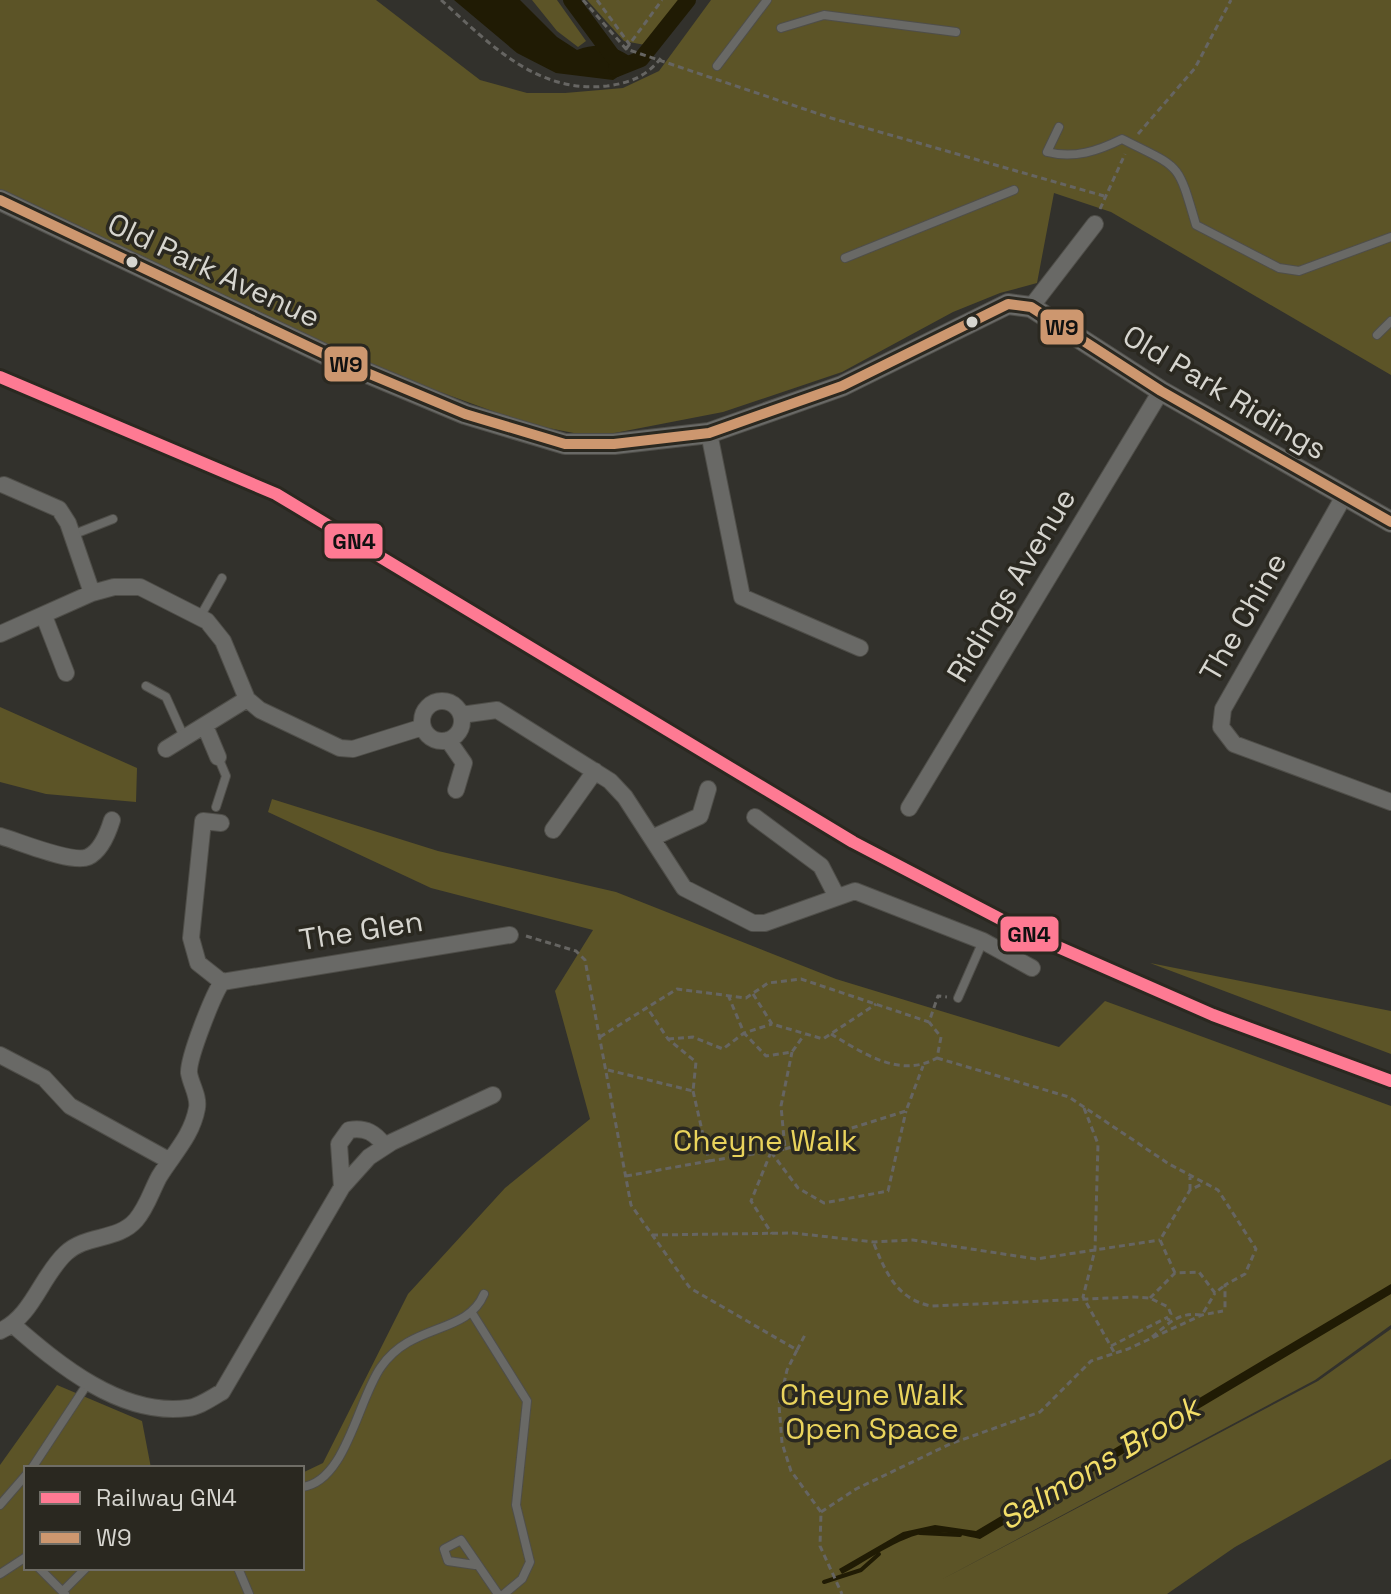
<svg xmlns="http://www.w3.org/2000/svg" width="1391" height="1594" viewBox="0 0 1391 1594" font-family="'Space Grotesk',sans-serif">
	<style>
		.green { fill: #5c5427 }
		.water { fill: #201b04 }
		.lines { fill: none; stroke-linecap: round; stroke-linejoin: round }
		.stream { stroke: #201b04; stroke-width: 4 }
		.canal { stroke: #201b04; stroke-width: 16 }
		.service-casing { stroke: #4f4e49; stroke-width: 10 }
		.minor-casing { stroke: #4f4e49; stroke-width: 18 }
		.tertiary-casing { stroke: #4f4e49; stroke-width: 22 }
		.path { stroke: #666562; stroke-width: 3; stroke-dasharray: 6 4; stroke-linecap: butt }
		.service { stroke: #696966; stroke-width: 8 }
		.minor { stroke: #696966; stroke-width: 16 }
		.tertiary { stroke: #696966; stroke-width: 20 }
		.bus-1-casing { stroke: #2a2820; stroke-width: 16 }
		.bus-1 { stroke: #cd976f; stroke-width: 10 }
		.rail-1-casing { stroke: #2a2820; stroke-width: 18 }
		.rail-1 { stroke: #fe7a93; stroke-width: 12 }
		.bus-dot { fill: #d6d5cf; stroke: #2a2820; stroke-width: 3 }
		.labels { text-anchor: middle; dominant-baseline: central; stroke-width: 7; stroke-linejoin: round; paint-order: stroke }
		.street-label { font-size: 30px; fill: #d6d5cf; stroke: #2a2820 }
		.park-label { font-size: 30px; fill: #e9d35c; stroke: #2a2820 }
		.water-label { font-size: 32px; font-style: italic; fill: #f3de68; stroke: #2a2820 }
		.line-badge { stroke: #2a2820; stroke-width: 3 }
		.pale-badge-label { font-size: 22px; text-anchor: middle; font-weight: bold; fill: #111 }
	</style>
	<rect width="100%" height="100%" fill="#32312c"/>
	<path class="green" d="M0,0H376L480,80L527,93H565L623,88L659,71L711,0H1391V375L1111,212L1054,193L1037,283L1000,293L953,312L842,372L723,412L594,437L528,424L344,357L0,191Z
		M532,0H557L586,41L578,47L557,31Z
		M587,0H679L645,45L624,41Z
		M0,707L137,768L136,802L46,794L0,782Z
		M272,799L438,851L616,892L836,979L1059,1047L1105,1001L1391,1106V1325L1315,1380L939,1581L1318,1381L1391,1329V1459L1235,1547L1167,1594H0V1465L57,1385L142,1421L151,1468H26V1568H302V1473L323,1463L408,1294L505,1188L590,1119L555,991L593,930L431,888L268,812Z
		M1150,963L1391,1011V1054Z"/>
	<path class="water" d="M454,0H520L557,37L577,50C602,41 619,47 639,63L613,80L556,73L517,53Z
		M1391,1284V1294L980,1539C966,1536 950,1532 935,1532C906,1532 869,1560 842,1574L839,1569L903,1532L935,1525L976,1531Z"/>
	<g class="lines">
		<path class="stream" d="M920,1533L960,1535
			M824,1582L861,1570L879,1554"/>
		<path class="canal" d="M571,0L617,62
			M616,69L641,59L688,0"/>
		<defs>
			<path id="service" d="M781,28L824,15L956,32
				M717,66L767,0
				M1059,127L1047,152C1074,159 1098,151 1122,139C1181,169 1177,160 1196,225L1279,268L1299,271L1391,237
				M845,258L1014,190
				M1377,335L1391,321
				M72,535L113,519
				M200,617L222,578
				M146,686L166,697L184,737
				M216,807L226,776L218,757
				M958,998L983,941
				M472,1313L527,1401L516,1505L530,1562L522,1579L504,1594
				M32,1468L88,1383
				M302,1487C346,1482 358,1399 381,1367C412,1322 467,1335 484,1294
				M0,1505L26,1475
				M475,1565L448,1561L444,1549L461,1540L498,1594
				M39,1568L65,1594
				M238,1568L249,1594
				M0,1574L26,1557
				M63,1591L86,1568"/>
			<path id="minor" d="M1031,307L1095,224
				M709,433L742,597L860,648
				M4,485L59,509L68,523L92,593
				M1343,498L1223,709L1221,727L1234,744L1391,802
				M44,616L66,673
				M0,634L92,593L114,587H140L207,621L223,641L247,699L260,710L340,748L353,749L423,727
				M422 721a20 20 0 1 1 40 0a20 20 0 1 1-40 0Z
				M461,715L497,710L610,781L625,797L684,888L753,923H765L855,891L983,941L1032,968
				M205,726L218,757
				M448,740L464,763L456,790
				M166,749L247,699
				M909,808L1161,391
				M755,817L821,866L837,897
				M221,823L203,821L191,938L198,963L222,982
				M553,830L595,771
				M0,836C18,841 72,864 88,857C101,851 108,833 112,820
				M652,838L700,816L708,789
				M222,982L510,935
				M0,1055L44,1078L70,1106L170,1161
				M342,1187L339,1144L349,1130C366,1127 375,1133 385,1146
				M12,1324C58,1364 121,1417 188,1408C199,1407 211,1398 222,1392L342,1187L369,1157L392,1142L493,1095
				M0,1331C33,1316 41,1276 66,1253C86,1234 118,1241 136,1220C147,1207 151,1192 159,1177C173,1154 192,1136 197,1108C199,1096 191,1085 189,1073C188,1058 213,995 222,982"/>
			<path id="tertiary" d="M0,200L341,362L465,414L565,444H614L709,433L842,386L1008,304L1031,307L1161,391L1391,522"/>
		</defs>
		<use href="#service" class="service-casing"/>
		<use href="#minor" class="minor-casing"/>
		<use href="#tertiary" class="tertiary-casing"/>
		<path class="path" d="M441,0C489,43 536,94 607,86C630,83 647,76 661,58
			M583,0L626,49L831,118L1104,196
			M597,0L630,45
			M626,49L662,0
			M1138,134L1195,68L1231,0
			M1100,209L1125,154
			M526,936L576,951L585,960L631,1205L690,1288L797,1350L787,1370L779,1405L782,1443L791,1471L821,1512L820,1546L842,1594
			M753,994L772,1024L823,1039L876,1004
			M728,995L744,1033L766,1056L792,1052L804,1035
			M831,1034C863,1053 900,1079 937,1058L941,1037L929,1022
			M600,1037L677,989L746,998L768,983L801,979L929,1022L938,996L947,997
			M668,1039L693,1037L723,1049L744,1033L772,1024
			M937,1058L1069,1097L1169,1164L1218,1190L1256,1249L1245,1274L1225,1285V1311
			M608,1070L693,1091L696,1062L668,1039L648,1009
			M1084,1108L1098,1144L1095,1250L1083,1297L1114,1352
			M785,1149L906,1111L923,1066
			M771,1152L798,1188L824,1203L888,1191L906,1111
			M771,1152L751,1201L772,1234
			M709,1161L785,1149L781,1106L792,1052
			M626,1176L709,1161L693,1091
			M1190,1190V1175
			M652,1235L793,1233L874,1242L913,1240L1036,1259L1160,1240
			M874,1244C886,1273 897,1299 931,1306L1133,1297L1150,1298L1168,1307L1171,1314L1168,1321
			M1175,1273L1160,1240L1190,1190L1202,1184
			M1150,1298L1175,1273L1199,1272L1215,1293L1225,1285
			M1152,1337C1170,1323 1177,1312 1202,1315L1215,1293
			M1111,1346L1168,1317
			M797,1350L806,1333
			M821,1512L856,1489L950,1444L1040,1412L1091,1361L1128,1349L1202,1315L1223,1311"/>
		<use href="#service" class="service"/>
		<use href="#minor" class="minor"/>
		<use href="#tertiary" class="tertiary"/>
		<defs>
			<path id="bus-1" d="M0,200L341,362L465,414L565,444H614L709,433L842,386L1008,304L1031,307L1161,391L1391,522"/>
		</defs>
		<use href="#bus-1" class="bus-1-casing"/>
		<use href="#bus-1" class="bus-1"/>
		<defs>
			<path id="rail-1" d="M0,377L276,494L853,842L1033,936L1213,1015L1391,1081"/>
		</defs>
		<use href="#rail-1" class="rail-1-casing"/>
		<use href="#rail-1" class="rail-1"/>
	</g>
	<g class="bus-dot">
		<circle cx="132" cy="262" r="7"/>
		<circle cx="972" cy="322" r="7"/>
	</g>
	<g class="labels">
		<g class="street-label">
			<text transform="translate(214 270) rotate(25)">Old Park Avenue</text>
			<text transform="translate(1225 392) rotate(31)">Old Park Ridings</text>
			<text transform="translate(1011 585) rotate(-59)">Ridings Avenue</text>
			<text transform="translate(1243 617) rotate(-60)">The Chine</text>
			<text transform="translate(361 930) rotate(-9)">The Glen</text>
		</g>
		<g class="park-label">
			<text x="765" y="1140">Cheyne Walk</text>
			<text x="872" y="1394">Cheyne Walk<tspan x="872" dy="34">Open Space</tspan></text>
		</g>
		<g class="water-label">
			<text transform="translate(1099 1463) rotate(-31)">Salmons Brook</text>
		</g>
	</g>
	<g class="line-badge">
		<rect x="1039" y="308" width="46" height="38" rx="8" fill="#cd976f"/>
		<rect x="323" y="345" width="46" height="38" rx="8" fill="#cd976f"/>
		<rect x="323" y="522" width="61" height="38" rx="8" fill="#fe7a93"/>
		<rect x="999" y="915" width="61" height="38" rx="8" fill="#fe7a93"/>
	</g>
	<g class="pale-badge-label">
		<text x="1062" y="335">W9</text>
		<text x="346" y="372">W9</text>
		<text x="354" y="549">GN4</text>
		<text x="1029" y="942">GN4</text>
	</g>
	<rect x="24" y="1466" width="280" height="104" fill="#2a2820" stroke="#6f6d66" stroke-width="2"/>
	<rect x="40" y="1492" width="40" height="12" fill="#fe7a93" stroke="#6f6d66" stroke-width="2"/>
	<text x="96" y="1506" font-size="24" fill="#d6d5cf">Railway GN4</text>
	<rect x="40" y="1532" width="40" height="12" fill="#cd976f" stroke="#6f6d66" stroke-width="2"/>
	<text x="96" y="1546" font-size="24" fill="#d6d5cf">W9</text>
</svg>
